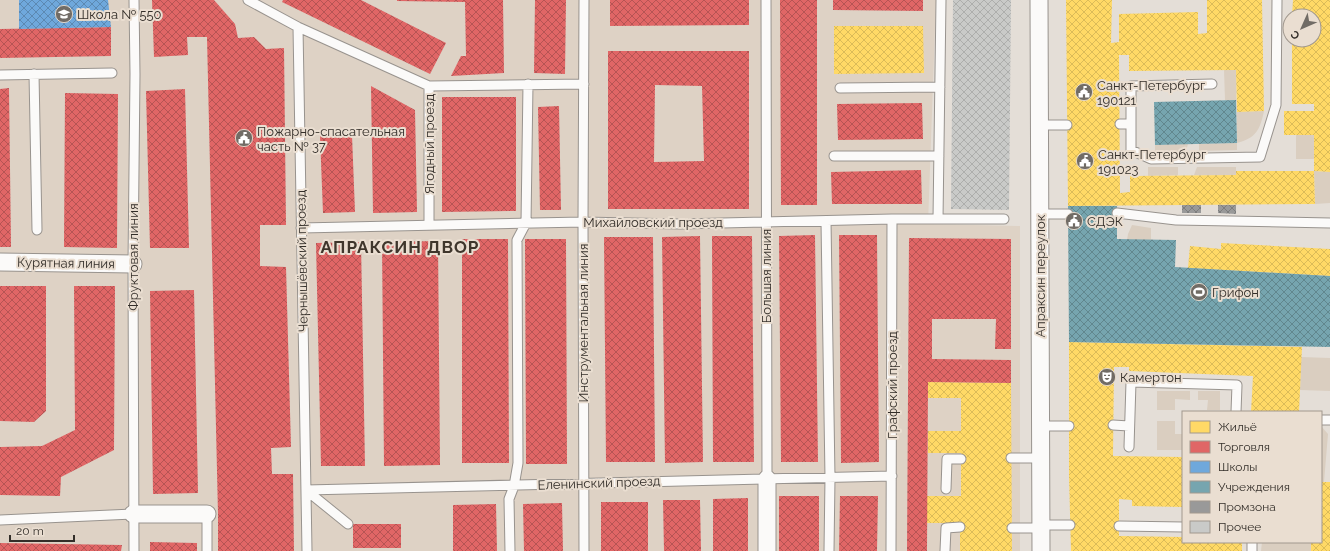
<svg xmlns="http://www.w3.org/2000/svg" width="1330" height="551" viewBox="0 0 1330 551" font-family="Raleway,sans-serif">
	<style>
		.built { fill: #ded2c5 }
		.green { fill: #dacec0 }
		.homes { fill: url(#homes-cross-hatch) }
		.shops { fill: url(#shops-cross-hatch); fill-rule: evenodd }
		.schools { fill: url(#schools-cross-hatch) }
		.public { fill: url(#public-cross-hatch) }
		.industry { fill: url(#industry-cross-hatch) }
		.building { fill: url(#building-cross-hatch) }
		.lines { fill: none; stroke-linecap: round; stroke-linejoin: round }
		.lane-casing { stroke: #98938e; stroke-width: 11 }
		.street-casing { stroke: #98938e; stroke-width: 19 }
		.lane { stroke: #fbfaf9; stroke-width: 9 }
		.street { stroke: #fbfaf9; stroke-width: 17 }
		.labels { text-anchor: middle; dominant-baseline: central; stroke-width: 4; stroke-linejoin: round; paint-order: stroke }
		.poi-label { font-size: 13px; fill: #332e29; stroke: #eaded1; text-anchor: start }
		.street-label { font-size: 13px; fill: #332e29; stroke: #eaded1 }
		.district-label { font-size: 17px; font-weight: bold; letter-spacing: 1px; fill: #3f362c; stroke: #eaded1 }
	</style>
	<defs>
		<pattern id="homes-cross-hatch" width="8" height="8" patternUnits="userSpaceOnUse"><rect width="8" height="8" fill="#ffd966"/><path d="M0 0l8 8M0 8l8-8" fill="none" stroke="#dbbb58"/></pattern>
		<pattern id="shops-cross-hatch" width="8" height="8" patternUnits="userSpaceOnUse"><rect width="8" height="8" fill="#e06666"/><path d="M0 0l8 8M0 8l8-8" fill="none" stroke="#b65454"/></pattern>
		<pattern id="schools-cross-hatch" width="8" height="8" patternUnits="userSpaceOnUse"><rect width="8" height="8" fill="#6fa8dc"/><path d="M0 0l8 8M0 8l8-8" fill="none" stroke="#5c89b2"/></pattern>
		<pattern id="public-cross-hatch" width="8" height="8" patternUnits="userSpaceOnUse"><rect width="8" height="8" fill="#76a5af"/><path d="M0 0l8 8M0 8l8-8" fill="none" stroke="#61878e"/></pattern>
		<pattern id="industry-cross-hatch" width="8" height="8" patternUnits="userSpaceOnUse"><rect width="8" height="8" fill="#999"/><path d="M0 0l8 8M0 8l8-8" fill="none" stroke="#7d7d7d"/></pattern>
		<pattern id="building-cross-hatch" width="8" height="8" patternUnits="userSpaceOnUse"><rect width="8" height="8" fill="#c9cac8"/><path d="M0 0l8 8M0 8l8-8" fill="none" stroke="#adaeac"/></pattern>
	</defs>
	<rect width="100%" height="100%" fill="#e4ded7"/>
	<path class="built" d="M0,0H936L928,224L1020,226V551H0Z"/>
	<path class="green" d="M1224,70H1236V100H1225Z
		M1264,111C1260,130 1256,138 1237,143V150L1199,151V144L1237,143V112Z
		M1296,135H1314V159H1296Z
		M1188,144L1186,151L1155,152V145Z
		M1148,167H1178V175L1148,176Z
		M1197,167H1236V175H1194Z
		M1314,171L1330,172V203L1315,204Z
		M1132,225L1151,228V240H1127L1128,234Z
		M1301,357L1330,358V391L1300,390Z
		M1157,391H1190V400L1175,399V410H1157Z
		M1198,391H1220V410H1207L1208,400H1198Z
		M1157,421H1175V434H1183V450H1157Z
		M1321,426L1328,434L1324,482H1321Z
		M1262,542H1311V551H1261Z"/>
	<path class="homes" d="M1066,0H1112L1111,43L1119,42V14L1198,12V34L1207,33V0H1262L1264,111L1237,112L1236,70L1129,71V55H1119L1120,193L1130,192V176L1236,175V171H1314V135H1284V111H1314V104H1292V40H1314V16H1292L1293,0H1330V172L1314,171L1315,204L1068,206Z
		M834,26H923L924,73L834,74Z
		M1221,243L1330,249V276L1188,268L1190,246L1221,249Z
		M1069,342L1302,347L1299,412H1251L1253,376L1129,371V367H1114L1113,456L1183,457V507L1132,506V500L1119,499V536L1183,537V542H1242V551H1071L1069,476Z
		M928,382L1011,383L1012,551H960V523H927V496H961V453H928V431H961V398H928Z
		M1321,482H1330V551H1311V542H1321Z"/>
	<path class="shops" d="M152,0H214L235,24L238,38L254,37L266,49L284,48L286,225H260V266L286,267L291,447L271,448L272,474H293L294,551H218V514L207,37H187L188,55L154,57Z
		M283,0H361L446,43L430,74L282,2Z
		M397,0H503L504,73L451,76L461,56H466L465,2L397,1Z
		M535,0H566L565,74L534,73Z
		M610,0H749V25L610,26Z
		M780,0H817V205H781Z
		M833,0H923V11L833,10Z
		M111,27V56L0,58V29Z
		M608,51H749V209H608ZM655,85L702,86L704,161L654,162Z
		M371,86L415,110L417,212L373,213Z
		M9,88L11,247H0V89Z
		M185,89L189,248H150L146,91Z
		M65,93L118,94L117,248L64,247Z
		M442,97H516V211L442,212Z
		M922,103L923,139L838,140L837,104Z
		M559,106L561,210H540L538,107Z
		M352,135L355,212L323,213L320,136Z
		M921,170L922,204H832L831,172Z
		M815,235L818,462H781L779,236Z
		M839,235H877L879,462L841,463Z
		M700,236L703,462L665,463L662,237Z
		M712,236H752L754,462H713Z
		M604,237H653L655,462H606Z
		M909,238L1011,239V349H995L996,319H932V359L1011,360V383L928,382L927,551H907Z
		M462,239H508L509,463H462Z
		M525,239H566L567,464H526Z
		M438,241L440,465L384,466L382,242Z
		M361,242L365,466H321L316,243Z
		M0,286H46V411L34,422L0,421Z
		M74,286H115L114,450L61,477L60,496L0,495V447L42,446L75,430Z
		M194,290L198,493L153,494L150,291Z
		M779,496H819V551H779Z
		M840,496H878L877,551H839Z
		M748,498V551H713V499Z
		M663,500H700L701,551H664Z
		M601,502H648V551H601Z
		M562,503L563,551H524L523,504Z
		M496,504L497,551H453V505Z
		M353,524H401V548H353Z
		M150,542L197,543V551H150Z
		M0,543L122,545L121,551H0Z"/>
	<path class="schools" d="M19,0H108L111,27L19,29Z"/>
	<path class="public" d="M1236,100L1237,143L1155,145L1154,102Z
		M1068,206H1117V239L1176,240L1175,267L1330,276V347L1069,342Z"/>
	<path class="industry" d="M1182,205H1201V213H1182Z
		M1218,205H1236V214L1218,213Z"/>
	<path class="building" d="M953,0H1011L1009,210L951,209Z"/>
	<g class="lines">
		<defs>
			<path id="lane" d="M248,0L298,27L307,551
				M766,0L767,479
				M298,27L429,86V225
				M34,74L37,230
				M0,75L112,73
				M1212,84L1131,86V150L1151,159L1260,157L1276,105L1277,0
				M429,86L584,84
				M840,88L940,87
				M1120,124H1131
				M1039,125H1067
				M834,156H939
				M1117,213L1176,220L1330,223
				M1040,214H1068
				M938,219L941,0
				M826,221L830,478L829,551
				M301,228L583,222L680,224L892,219H1004
				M1321,420H1330
				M1113,425L1129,426
				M1040,426H1069
				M1129,447L1131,382L1237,385L1236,412
				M1011,458H1041
				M946,489L947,459H961
				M306,490L892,476
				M306,490L348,524
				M207,514V551
				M0,520L133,514
				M1041,525H1070
				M1119,526L1183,527
				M1012,528H1041
				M134,551L133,264L135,74L134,0
				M510,551L509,499L514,486L518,463L517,240L526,223L528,84
				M584,551L583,222L584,0
				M891,551L892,219
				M945,551L946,528L960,527
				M1252,551V542"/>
			<path id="street" d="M1039,0L1041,551
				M0,262L133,264
				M133,514H207
				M767,551V479"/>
		</defs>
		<use href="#lane" class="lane-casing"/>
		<use href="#street" class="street-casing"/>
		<use href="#lane" class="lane"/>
		<use href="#street" class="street"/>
	</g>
	<defs>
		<symbol id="school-disc" viewBox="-11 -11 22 22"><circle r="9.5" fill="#716c66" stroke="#eaded1"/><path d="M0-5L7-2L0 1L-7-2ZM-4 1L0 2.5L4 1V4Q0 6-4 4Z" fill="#fff"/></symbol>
		<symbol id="civic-disc" viewBox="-11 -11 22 22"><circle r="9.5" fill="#716c66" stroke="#eaded1"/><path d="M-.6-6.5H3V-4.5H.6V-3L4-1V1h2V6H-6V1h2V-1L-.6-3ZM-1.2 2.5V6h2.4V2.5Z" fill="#fff"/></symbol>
		<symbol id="stadium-disc" viewBox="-11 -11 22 22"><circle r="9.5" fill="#716c66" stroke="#eaded1"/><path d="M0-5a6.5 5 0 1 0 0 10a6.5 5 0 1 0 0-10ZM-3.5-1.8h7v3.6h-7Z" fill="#fff"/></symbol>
		<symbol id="theatre-disc" viewBox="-11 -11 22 22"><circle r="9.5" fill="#716c66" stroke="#eaded1"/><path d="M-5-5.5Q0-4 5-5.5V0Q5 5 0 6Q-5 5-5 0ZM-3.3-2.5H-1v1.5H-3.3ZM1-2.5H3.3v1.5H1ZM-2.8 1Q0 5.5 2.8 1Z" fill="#fff"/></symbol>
	</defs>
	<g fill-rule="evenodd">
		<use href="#school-disc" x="54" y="4" width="20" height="20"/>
		<use href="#civic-disc" x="1074" y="82" width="20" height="20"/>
		<use href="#civic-disc" x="234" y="128" width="20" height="20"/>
		<use href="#civic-disc" x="1075" y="151" width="20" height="20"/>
		<use href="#civic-disc" x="1064" y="211" width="20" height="20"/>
		<use href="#stadium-disc" x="1189" y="282" width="20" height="20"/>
		<use href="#theatre-disc" x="1097" y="367" width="20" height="20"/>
	</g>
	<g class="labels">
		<g class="poi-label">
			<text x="77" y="14">Школа № 550</text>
			<text x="1097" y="85">Санкт-Петербург<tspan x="1097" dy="15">190121</tspan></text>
			<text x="257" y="131">Пожарно-спасательная<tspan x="257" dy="15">часть № 37</tspan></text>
			<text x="1098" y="154">Санкт-Петербург<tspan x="1098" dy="15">191023</tspan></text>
			<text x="1087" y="221">СДЭК</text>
			<text x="1212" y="292">Грифон</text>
			<text x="1120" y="377">Камертон</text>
		</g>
		<g class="street-label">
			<text transform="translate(429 144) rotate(-90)">Ягодный проезд</text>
			<text x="653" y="222">Михайловский проезд</text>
			<text transform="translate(133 257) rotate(-90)">Фруктовая линия</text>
			<text transform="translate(302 261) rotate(-91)">Чернышёвский проезд</text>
			<text transform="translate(66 263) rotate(1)">Курятная линия</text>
			<text transform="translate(766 276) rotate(-90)">Большая линия</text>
			<text transform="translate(1040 276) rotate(-90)">Апраксин переулок</text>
			<text transform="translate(583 323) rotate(-90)">Инструментальная линия</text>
			<text transform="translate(892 385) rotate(-90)">Графский проезд</text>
			<text transform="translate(599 483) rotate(-2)">Еленинский проезд</text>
		</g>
		<g class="district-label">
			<text x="400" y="247">АПРАКСИН ДВОР</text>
		</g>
	</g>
	<rect x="1182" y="411" width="140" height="132" fill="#eaded1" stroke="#a1988e"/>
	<rect x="1190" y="421" width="20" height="12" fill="#ffd966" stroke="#a1988e"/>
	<text x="1218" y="431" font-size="12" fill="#332e29">Жильё</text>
	<rect x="1190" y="441" width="20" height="12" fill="#e06666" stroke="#a1988e"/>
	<text x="1218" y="451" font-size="12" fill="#332e29">Торговля</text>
	<rect x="1190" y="461" width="20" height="12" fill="#6fa8dc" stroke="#a1988e"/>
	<text x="1218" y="471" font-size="12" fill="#332e29">Школы</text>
	<rect x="1190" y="481" width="20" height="12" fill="#76a5af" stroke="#a1988e"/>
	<text x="1218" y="491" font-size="12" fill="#332e29">Учреждения</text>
	<rect x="1190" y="501" width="20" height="12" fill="#999999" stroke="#a1988e"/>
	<text x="1218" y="511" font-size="12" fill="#332e29">Промзона</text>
	<rect x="1190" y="521" width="20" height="12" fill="#c9cac8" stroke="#a1988e"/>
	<text x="1218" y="531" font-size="12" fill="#332e29">Прочее</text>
	<g transform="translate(1302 28) rotate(225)"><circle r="19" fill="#eaded1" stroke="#a1988e"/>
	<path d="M0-3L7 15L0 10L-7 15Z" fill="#716c66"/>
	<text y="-6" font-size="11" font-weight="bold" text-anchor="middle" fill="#332e29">С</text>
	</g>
	<path d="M10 535v6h64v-6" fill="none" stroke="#332e29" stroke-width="2"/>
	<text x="16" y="535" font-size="12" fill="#332e29" stroke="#eaded1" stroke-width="3" paint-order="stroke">20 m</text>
</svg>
